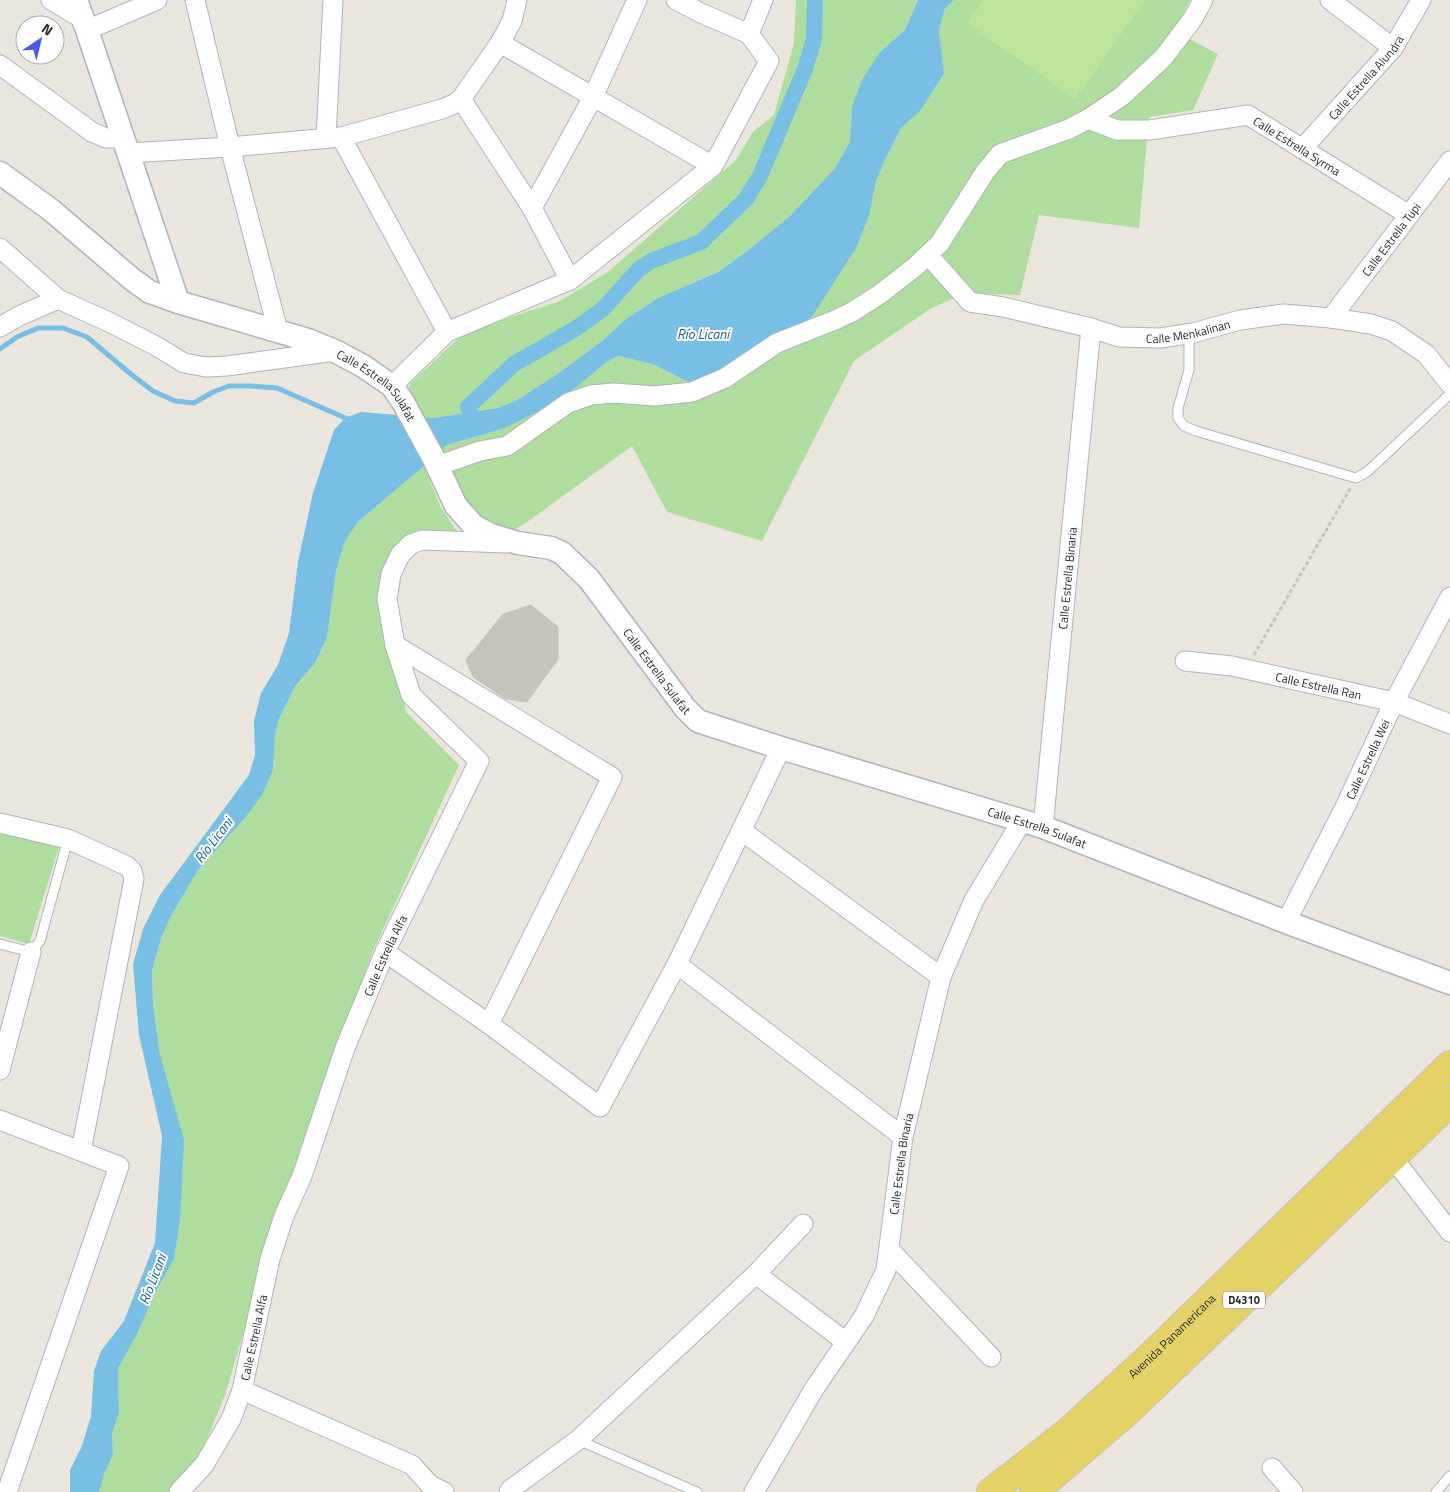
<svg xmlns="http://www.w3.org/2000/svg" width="1450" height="1492" viewBox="0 0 1450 1492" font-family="'Titillium Web',sans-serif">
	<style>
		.green { fill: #aedd9d }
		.pitch { fill: #bee39a }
		.water { fill: #77bfe5 }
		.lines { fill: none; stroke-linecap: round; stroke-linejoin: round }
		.stream { stroke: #77bfe5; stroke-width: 5 }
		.canal { stroke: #77bfe5; stroke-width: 16 }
		.building { fill: #c6c2bc; stroke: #c6c2b6 }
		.service-casing { stroke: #b0b2bc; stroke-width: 11 }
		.minor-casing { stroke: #b0b2bc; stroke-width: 21 }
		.tertiary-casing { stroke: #b0b2bc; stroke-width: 25 }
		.primary-casing { stroke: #c3c3c3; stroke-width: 30 }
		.path { stroke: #c3c3c3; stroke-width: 3; stroke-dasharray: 4 2.5; stroke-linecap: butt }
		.service { stroke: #fff; stroke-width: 9 }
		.minor { stroke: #fff; stroke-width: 19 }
		.tertiary { stroke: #fff; stroke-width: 22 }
		.primary { stroke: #e5d267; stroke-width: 28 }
		.labels { text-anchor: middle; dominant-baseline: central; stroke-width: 4; stroke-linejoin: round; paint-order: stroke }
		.shield { fill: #fff; stroke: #6a6a6a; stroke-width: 1 }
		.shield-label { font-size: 11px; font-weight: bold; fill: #2a2a2a }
		.street-label { font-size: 12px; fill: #2a2a2a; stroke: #fff }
		.water-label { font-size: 14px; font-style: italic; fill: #185c8f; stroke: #fff }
	</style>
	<rect width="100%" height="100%" fill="#ebe6dd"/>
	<path class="green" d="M796,0H918L905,30L880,52L852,107L850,142L835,168L790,216L755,245L717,272L658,298L626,319L602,341L559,373L517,400L498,408L434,418L422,417L406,394L411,383L466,331L558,302L608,272L736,160L753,132L774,115L794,43Z
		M954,0H1190L1174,31L1218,54L1193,110L1149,117L1139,228L1039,215L1020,295L966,293L930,309L854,361L762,541L667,512L632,446L527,522L502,537L466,506L439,452L447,445L505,428L566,395L607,362L618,356L653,364L692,384L837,276L856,248L869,216L876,181L885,160L901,128L921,110L944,75L939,30L945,8Z
		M424,466L440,506L462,539L394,550L381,573L380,595L399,673L406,712L459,765L373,951L272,1237L225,1395L193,1473L178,1492H99L104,1474L113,1455L112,1433L119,1412L118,1369L137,1334L157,1289L174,1259L160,1055L153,1004L152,971L162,936L171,916L198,870L245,818L273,770L275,734L279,719L296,685L315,663L327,637L336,571L345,541L358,522Z
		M0,833L59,847L29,944L0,936Z"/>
	<path class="pitch" d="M984,0H1145L1075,99L967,23Z"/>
	<path class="water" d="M918,0H954L945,8L939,30L944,74L921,110L901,128L885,160L876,181L869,216L856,248L813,315L788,338L692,384L653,364L618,356L607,362L566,395L543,409L505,428L447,445L424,466L358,522L345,541L336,571L327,637L315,663L296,685L279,719L275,734L273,770L262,795L245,818L198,870L171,916L162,936L152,970L153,1004L160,1055L184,1140L180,1219L174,1259L157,1289L137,1334L118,1369L119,1413L112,1433L113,1455L104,1474L99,1492H70V1470L82,1446L91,1416L94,1371L101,1351L124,1321L155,1243L162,1136L139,1035L133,964L143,929L160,895L249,775L255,755L254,721L261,693L278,665L289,633L298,562L313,493L334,430L345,418L361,412L434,418L498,408L517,400L559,373L602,341L626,319L658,298L718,272L755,245L790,216L835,168L850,142L852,107L862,80L880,52L905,30Z"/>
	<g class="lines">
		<path class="stream" d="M0,349L17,337L38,328H63L87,337L132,375L153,391L175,401L194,403L213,392L229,386H252L277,388L350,420"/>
		<path class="canal" d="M476,428L468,407L514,364L575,329L603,309L638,270L651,261L701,242L746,199L760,176L805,69L814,39L815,0"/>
	</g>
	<path class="building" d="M531,605L558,627V659L527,702L506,699L473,677L466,660L503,614Z"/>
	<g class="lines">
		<defs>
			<path id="service" d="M1189,334V370L1178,408V418L1184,426L1196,431L1356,478L1367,472L1450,394
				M0,944L31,952L40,941L68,839
				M578,1440L697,1492
				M1436,1492L1450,1476"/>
			<g id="minor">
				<path d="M51,0L83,19"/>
				<path d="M195,0L230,147L278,331"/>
				<path d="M676,0L701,13L749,34"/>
				<path d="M1330,0L1393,48"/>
				<path d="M87,30L157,0"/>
				<path d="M500,43L713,166"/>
				<path d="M0,65L92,132L106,138H123"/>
				<path d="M461,99L532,208L570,280"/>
				<path id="s1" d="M1088,119L1117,130H1150L1248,115L1409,215"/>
				<path d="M341,137L447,332"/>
				<path d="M326,138L333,0"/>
				<path id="s2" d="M1302,149L1393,48L1421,0"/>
				<path d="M128,153L230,147L341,137L442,109L454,104L461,99L500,43L512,21L517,0"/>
				<path d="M532,208L593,97L637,0"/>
				<path d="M0,248L58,299L109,322L156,346L184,363L206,367L227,366L335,351"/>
				<path id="s3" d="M928,255L970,302L1003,307L1091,328L1119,337L1160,338L1193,333L1240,320L1284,314L1331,318L1371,324L1392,331L1426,354L1450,384"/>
				<path id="s4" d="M1331,318L1450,161"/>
				<path d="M0,327L19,316L58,299"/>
				<path d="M392,386L447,332L570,280L713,166L769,61L749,34L763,0"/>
				<path d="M437,466L480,451L507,446L568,403L591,395L613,393L655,396L692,392L725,378L777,343L835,320L852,312L880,294L915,267L940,243L985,172L1000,154L1069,129L1088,119L1122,96L1163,58L1192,20L1203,0"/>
				<path d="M395,645L612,777L489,1024"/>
				<path id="s5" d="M1185,661L1232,666L1394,702L1450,724"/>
				<path d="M0,823L68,839L127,866L132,871L134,879L81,1151"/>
				<path id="s6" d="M1043,827L1091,328"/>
				<path d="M742,831L941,977"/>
				<path id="s7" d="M1286,922L1345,807L1394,702L1450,597"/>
				<path d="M385,952L489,1024L600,1107L677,964L781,748"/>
				<path d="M677,964L903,1137"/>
				<path d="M0,1070L31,952"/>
				<path d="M0,1120L119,1166L7,1492"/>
				<path d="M1393,1158L1450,1232"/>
				<path d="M889,1249L991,1357"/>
				<path d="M756,1274L846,1342"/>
				<path d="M242,1390L412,1465L430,1485L444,1492"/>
				<path d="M1272,1468L1293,1492"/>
				<path id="s8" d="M179,1492L204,1465L231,1419L242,1390L270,1259L284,1216L302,1176L345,1048L385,952L479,761L411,695L395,645L387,599L391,574L400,555L411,544L422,540L506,543"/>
				<path d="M509,1492L511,1489L578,1440L756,1274L803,1224"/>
				<path id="s9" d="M754,1492L814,1389L864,1316L886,1270L903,1137L941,977L974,900L1022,821"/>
			</g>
			<g id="tertiary">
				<path d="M76,0L87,30L178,302"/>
				<path id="s10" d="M0,173L51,210L133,280L150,292L178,302L308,340L335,351L363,366L392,386L403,402L434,459L456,506L474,526L491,535L518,543L551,548L562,553L589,579L685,708L698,721L781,748L1043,827L1286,922L1450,983"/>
			</g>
			<g id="primary">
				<path id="s11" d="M991,1492L1068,1432L1151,1356L1450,1065"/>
				<path d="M1034,1492L1130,1409L1450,1102"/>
			</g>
		</defs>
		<use href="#service" class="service-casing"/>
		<use href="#minor" class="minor-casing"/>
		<use href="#tertiary" class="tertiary-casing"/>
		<use href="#primary" class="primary-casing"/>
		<path class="path" d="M1254,655L1351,487"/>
		<use href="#service" class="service"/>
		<use href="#minor" class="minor"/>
		<use href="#tertiary" class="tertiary"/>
		<use href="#primary" class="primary"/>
	</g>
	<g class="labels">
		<rect class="shield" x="1223" y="1291.5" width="42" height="17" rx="4"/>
		<g class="shield-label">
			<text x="1244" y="1300">D4310</text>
		</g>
		<g class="street-label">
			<text stroke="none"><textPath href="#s2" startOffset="96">Calle Estrella Alundra</textPath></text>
			<text stroke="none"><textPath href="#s1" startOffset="221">Calle Estrella Syrma</textPath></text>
			<text stroke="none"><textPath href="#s4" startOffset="99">Calle Estrella Tupi</textPath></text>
			<text stroke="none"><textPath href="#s3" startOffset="286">Calle Menkalinan</textPath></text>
			<text stroke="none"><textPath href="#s10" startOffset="441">Calle Estrella Sulafat</textPath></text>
			<text stroke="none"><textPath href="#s6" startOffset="250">Calle Estrella Binaria</textPath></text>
			<text stroke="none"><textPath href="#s10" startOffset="861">Calle Estrella Sulafat</textPath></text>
			<text stroke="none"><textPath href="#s5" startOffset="136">Calle Estrella Ran</textPath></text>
			<text stroke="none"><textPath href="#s7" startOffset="182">Calle Estrella Wei</textPath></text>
			<text stroke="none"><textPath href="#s10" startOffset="1281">Calle Estrella Sulafat</textPath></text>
			<text stroke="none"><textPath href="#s8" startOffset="580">Calle Estrella Alfa</textPath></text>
			<text stroke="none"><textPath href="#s9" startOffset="366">Calle Estrella Binaria</textPath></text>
			<text stroke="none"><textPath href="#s11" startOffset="239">Avenida Panamericana</textPath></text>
			<text stroke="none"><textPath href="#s8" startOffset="175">Calle Estrella Alfa</textPath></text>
		</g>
		<g class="water-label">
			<text x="703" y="333">Río Licani</text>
			<text transform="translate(213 840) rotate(-52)">Río Licani</text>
			<text transform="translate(152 1279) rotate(-69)">Río Licani</text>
		</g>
	</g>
	<g transform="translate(40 40) rotate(35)"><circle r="24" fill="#ffffff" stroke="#aaaaaa"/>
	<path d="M0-4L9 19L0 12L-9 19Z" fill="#495aeb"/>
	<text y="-8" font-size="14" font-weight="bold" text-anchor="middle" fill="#2a2a2a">N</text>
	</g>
</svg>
